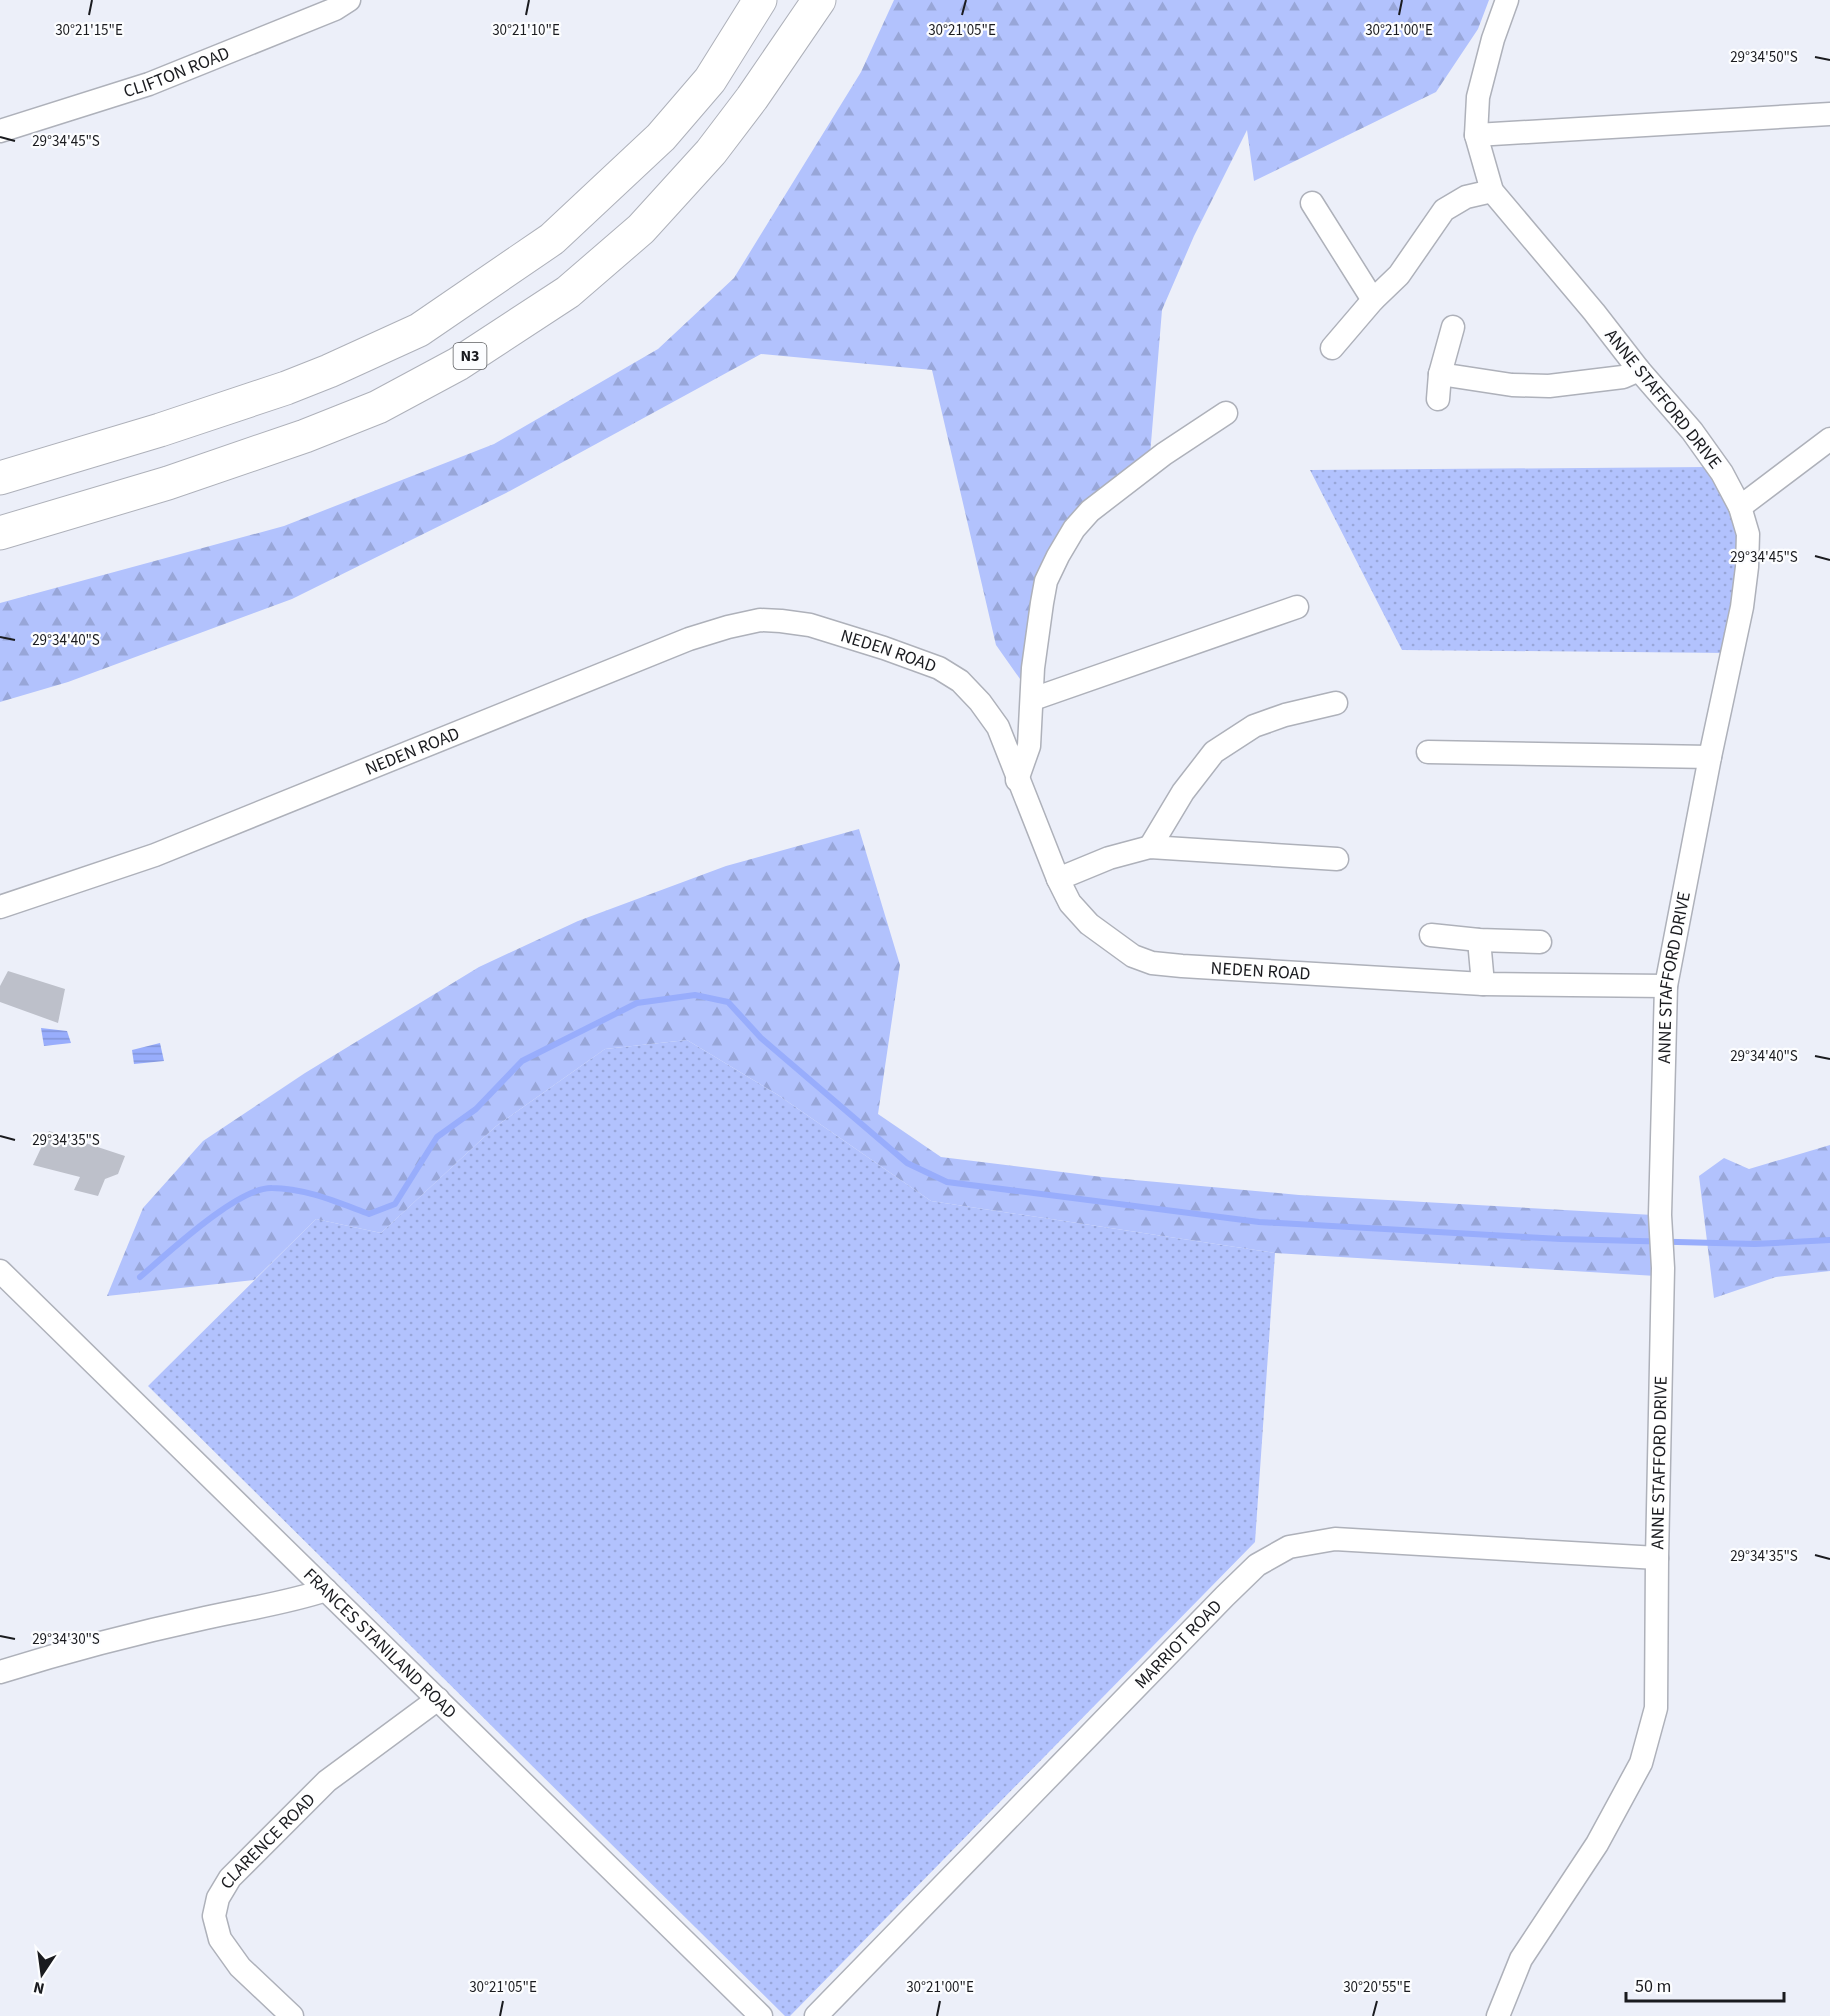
<svg xmlns="http://www.w3.org/2000/svg" width="1830" height="2016" viewBox="0 0 1830 2016" font-family="'Source Sans 3',sans-serif">
	<style>
		.grass { fill: url(#grass-dots) }
		.forest { fill: url(#forest-firs) }
		.water { fill: url(#water-rules) }
		.lines { fill: none; stroke-linecap: round; stroke-linejoin: round }
		.stream { stroke: #98adfc; stroke-width: 6 }
		.building { fill: #bdc0ca }
		.minor-casing { stroke: #aeb1ba; stroke-width: 25 }
		.highway-casing { stroke: #aeb1ba; stroke-width: 35 }
		.minor { stroke: #fff; stroke-width: 22 }
		.highway { stroke: #fff; stroke-width: 33 }
		.ticks { fill: none; stroke: #1a1b1f; stroke-width: 2 }
		.labels { text-anchor: middle; dominant-baseline: central; stroke-width: 4.5; stroke-linejoin: round; paint-order: stroke }
		.shield { fill: #fcfdff; stroke: #5e5f62; stroke-width: 1.5 }
		.shield-label { font-size: 16px; font-weight: bold; fill: #1a1b1f }
		.street-label { font-size: 18px; fill: #1a1b1f; stroke: #fcfdff }
		.ticks-label { font-size: 15px; text-anchor: middle; fill: #1a1b1f; stroke: #fcfdff; stroke-width: 4.5; stroke-linejoin: round; paint-order: stroke }
	</style>
	<defs>
		<pattern id="grass-dots" width="8" height="8" patternUnits="userSpaceOnUse" patternTransform="scale(1.5)"><rect width="8" height="8" fill="#b2c2fd"/><path d="M2 2h.1M6 6h.1" fill="none" stroke="#98a6d8" stroke-width="1.8" stroke-linecap="round"/></pattern>
		<pattern id="forest-firs" width="22" height="20" patternUnits="userSpaceOnUse" patternTransform="scale(1.5)"><rect width="22" height="20" fill="#b2c2fd"/><path d="M5 1l3.5 6h-7zM16 11l3.5 6h-7z" fill="#98a6d8"/></pattern>
		<pattern id="water-rules" width="6" height="5" patternUnits="userSpaceOnUse" patternTransform="scale(1.5)"><rect width="6" height="5" fill="#98adfc"/><path d="M0 2.5h6" fill="none" stroke="#8294d8"/></pattern>
	</defs>
	<rect width="100%" height="100%" fill="#eceff9"/>
	<path class="grass" d="M1707,467L1732,508L1738,539L1728,653L1402,650L1310,470Z
		M687,1040L778,1095L931,1201L1275,1253L1255,1542L790,2016H785L148,1386L316,1219L381,1233L495,1127L605,1049Z"/>
	<path class="forest" d="M894,0H1489L1478,29L1436,92L1254,181L1247,130L1194,236L1162,310L1150,455L1084,520L1060,567L1032,696L996,645L932,370L761,354L506,493L292,599L68,682L0,702V603L284,526L494,444L658,349L734,278L861,72Z
		M859,829L900,965L878,1114L941,1157L1102,1177L1299,1195L1653,1215L1656,1276L1275,1253L931,1201L778,1095L687,1040L605,1049L495,1127L381,1233L316,1219L254,1280L107,1296L143,1208L203,1141L305,1073L479,967L578,921L726,866Z
		M1830,1145V1271L1776,1277L1714,1298L1699,1176L1724,1158L1749,1169Z"/>
	<path class="water" d="M41,1028L67,1031L71,1043L44,1046Z
		M160,1043L164,1061L134,1064L132,1050Z"/>
	<g class="lines">
		<path class="stream" d="M140,1277C167,1254 238,1187 272,1188C305,1188 339,1203 369,1214L395,1204L437,1137L476,1109L522,1061L637,1003L695,995L728,1002L761,1038L907,1163L947,1182L1259,1222L1561,1239L1755,1244L1830,1240"/>
	</g>
	<path class="building" d="M8,971L65,989L58,1023L0,1002V986Z
		M49,1131L125,1156L118,1174L105,1179L98,1196L74,1190L80,1177L33,1165Z"/>
	<g class="lines">
		<defs>
			<g id="minor">
				<path id="s1" d="M0,131L149,84L335,9L349,0"/>
				<path d="M1476,135L1830,114"/>
				<path d="M1312,203L1373,300"/>
				<path d="M1332,348L1373,300L1399,275L1444,210L1466,197L1492,191"/>
				<path d="M1440,374L1512,385L1549,386L1623,377L1639,370"/>
				<path d="M1438,399L1440,374L1453,327"/>
				<path d="M1740,507L1830,439"/>
				<path d="M1033,699L1297,607"/>
				<path d="M1428,752L1710,757"/>
				<path d="M1017,780L1029,746L1033,668L1042,603L1046,581L1058,556L1074,529L1090,511L1164,454L1226,413"/>
				<path d="M1150,847L1183,792L1214,752L1254,726L1285,715L1336,703"/>
				<path d="M1058,879L1109,858L1150,847L1337,859"/>
				<path id="s2" d="M0,907L155,855L689,639L728,627L760,620L781,621L810,625L884,648L939,668L960,681L980,702L998,727L1058,879L1070,903L1089,924L1133,956L1152,963L1182,966L1483,984L1666,986"/>
				<path d="M1431,935L1479,940L1540,942"/>
				<path d="M1479,940L1483,984"/>
				<path id="s3" d="M0,1271L761,2016"/>
				<path d="M0,1672C67,1651 136,1633 205,1618C245,1609 287,1603 326,1590"/>
				<path id="s4" d="M292,2016L240,1967L220,1939L214,1916L218,1898L230,1878L327,1781L438,1699"/>
				<path id="s5" d="M816,2016L1225,1596L1257,1565L1289,1547L1335,1539L1657,1558"/>
				<path id="s6" d="M1498,2016L1521,1959L1597,1844L1641,1763L1656,1708L1657,1558L1663,1268L1660,1215L1666,986L1710,757L1742,607L1747,567L1748,534L1740,507L1722,473L1692,431L1639,370L1594,312L1492,191L1476,135L1478,97L1493,39L1507,0"/>
			</g>
			<path id="highway" d="M0,478L160,430L286,388L329,371L419,330L552,239L661,137L710,80L760,0
				M0,533L168,483L305,436L378,407L458,364L568,292L641,229L711,152L752,98L819,0"/>
		</defs>
		<use href="#minor" class="minor-casing"/>
		<use href="#highway" class="highway-casing"/>
		<use href="#minor" class="minor"/>
		<use href="#highway" class="highway"/>
	</g>
	<path class="ticks" d="M89,15L92,0M526,15L529,0M962,15L966,0M1399,15L1402,0M1815,57L1830,60M0,137L15,141M1815,556L1830,560M0,637L15,640M1815,1056L1830,1059M0,1136L15,1140M1815,1555L1830,1559M0,1636L15,1639M500,2016L503,2001M937,2016L940,2001M1373,2016L1377,2001"/>
	<g class="labels">
		<rect class="shield" x="453.5" y="343" width="33" height="26" rx="4.5"/>
		<g class="shield-label">
			<text x="470" y="356">N3</text>
		</g>
		<g class="street-label">
			<text stroke="none"><textPath href="#s1" startOffset="186">CLIFTON ROAD</textPath></text>
			<text transform="translate(1663 399) rotate(51)">ANNE STAFFORD DRIVE</text>
			<text stroke="none"><textPath href="#s2" startOffset="946">NEDEN ROAD</textPath></text>
			<text stroke="none"><textPath href="#s2" startOffset="441">NEDEN ROAD</textPath></text>
			<text stroke="none"><textPath href="#s2" startOffset="1486">NEDEN ROAD</textPath></text>
			<text stroke="none"><textPath href="#s6" startOffset="1080">ANNE STAFFORD DRIVE</textPath></text>
			<text stroke="none"><textPath href="#s6" startOffset="594">ANNE STAFFORD DRIVE</textPath></text>
			<text stroke="none"><textPath href="#s3" startOffset="532">FRANCES STANILAND ROAD</textPath></text>
			<text stroke="none"><textPath href="#s5" startOffset="519">MARRIOT ROAD</textPath></text>
			<text stroke="none"><textPath href="#s4" startOffset="224">CLARENCE ROAD</textPath></text>
		</g>
	</g>
	<g class="ticks-label">
		<text x="89" y="35">30°21'15"E</text>
		<text x="526" y="35">30°21'10"E</text>
		<text x="962" y="35">30°21'05"E</text>
		<text x="1399" y="35">30°21'00"E</text>
		<text x="1764" y="62">29°34'50"S</text>
		<text x="66" y="146">29°34'45"S</text>
		<text x="1764" y="562">29°34'45"S</text>
		<text x="66" y="645">29°34'40"S</text>
		<text x="1764" y="1061">29°34'40"S</text>
		<text x="66" y="1145">29°34'35"S</text>
		<text x="1764" y="1561">29°34'35"S</text>
		<text x="66" y="1644">29°34'30"S</text>
		<text x="503" y="1992">30°21'05"E</text>
		<text x="940" y="1992">30°21'00"E</text>
		<text x="1377" y="1992">30°20'55"E</text>
	</g>
	<g transform="translate(42 1974) rotate(193)" stroke="#fcfdff" stroke-width="4.5" paint-order="stroke">
	<path d="M0-4.5L10 22L0 15L-10 22Z" fill="#1a1b1f"/>
	<text y="-9" font-size="16" font-weight="bold" text-anchor="middle" fill="#1a1b1f">N</text>
	</g>
	<path d="M1626 1992v9h158v-9" fill="none" stroke="#1a1b1f" stroke-width="3"/>
	<text x="1635" y="1992" font-size="18" fill="#1a1b1f" stroke="#fcfdff" stroke-width="4.5" paint-order="stroke">50 m</text>
</svg>
